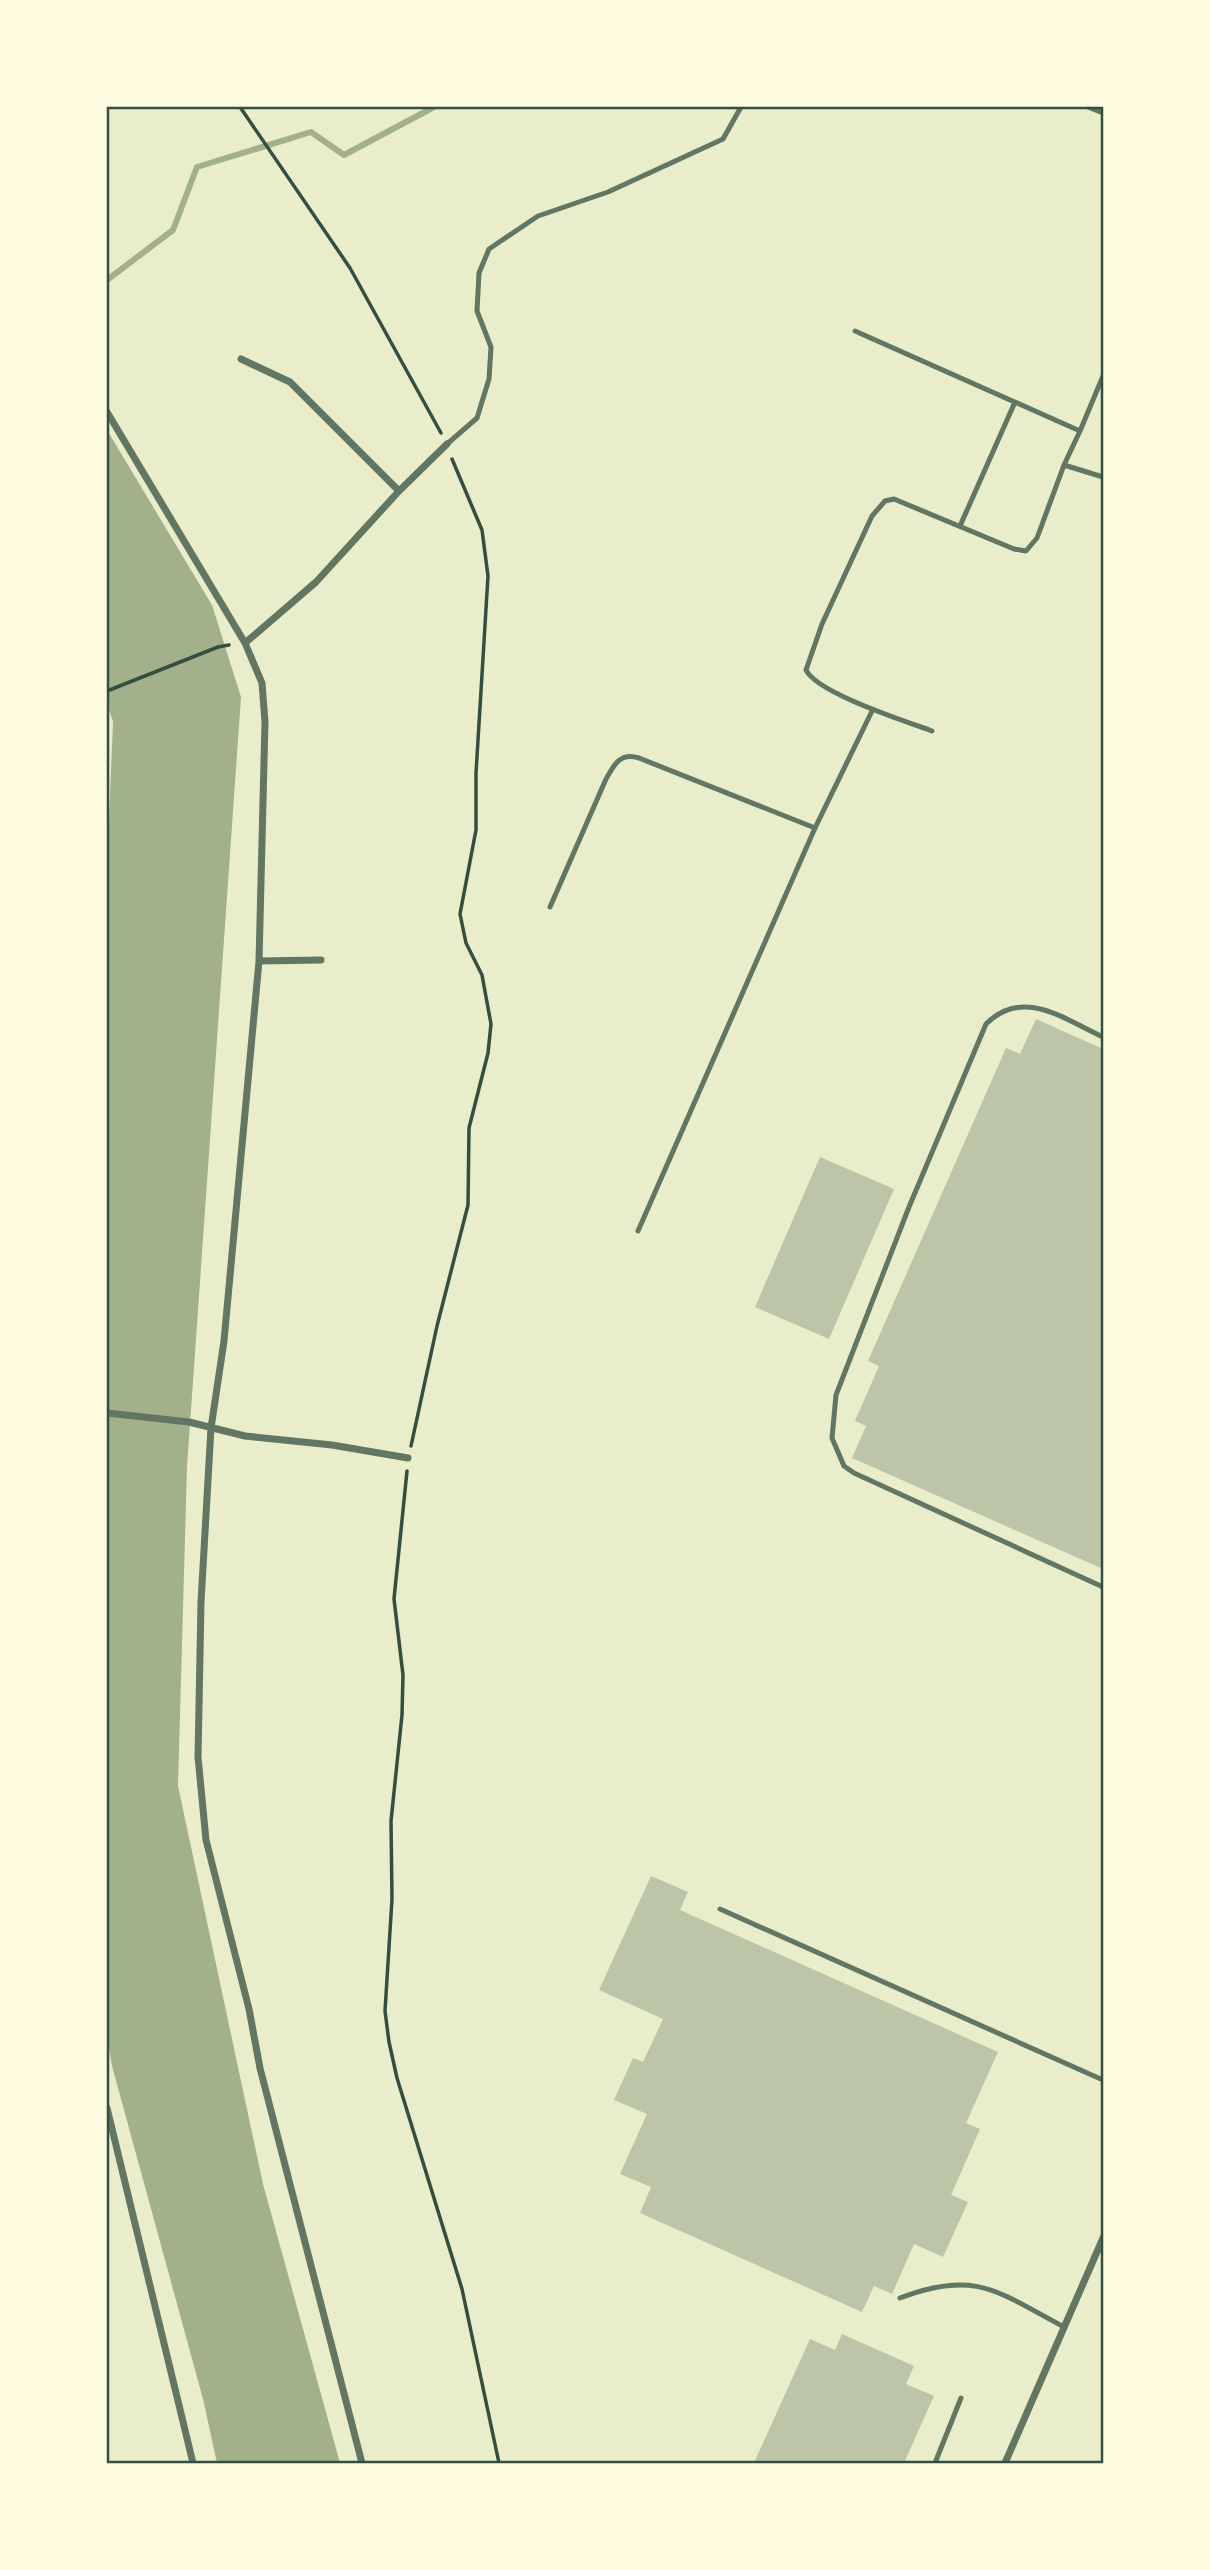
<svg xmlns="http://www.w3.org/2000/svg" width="1210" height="2570" viewBox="0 0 1210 2570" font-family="'Source Sans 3',sans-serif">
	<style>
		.water { fill: #a3b18a }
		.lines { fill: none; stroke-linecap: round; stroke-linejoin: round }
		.stream { stroke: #a3b18a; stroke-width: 6 }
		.building { fill: #bcc5a7 }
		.path { stroke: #344e41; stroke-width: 3.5 }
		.service { stroke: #617663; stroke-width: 5 }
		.minor { stroke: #617663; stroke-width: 7 }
		.neatline { fill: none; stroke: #344e41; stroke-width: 2.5 }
	</style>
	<rect width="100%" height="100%" fill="#e9edc9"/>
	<path class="water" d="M107,430L212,605L241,697L187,1467L178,1786L263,2184L340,2463H217L203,2399L112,2066L107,2037V871L113,721L107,705Z"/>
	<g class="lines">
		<path class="stream" d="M107,280L173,230L197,167L311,132L344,155L434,107"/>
	</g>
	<path class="building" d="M1036,1019L1103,1049V1569L852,1458L866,1426L855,1421L879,1366L868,1361L1006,1048L1020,1054Z
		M820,1157L894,1189L829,1339L755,1307Z
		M651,1876L688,1892L680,1910L998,2052L966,2123L980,2129L951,2195L968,2202L943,2257L914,2244L892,2294L874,2286L862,2312L640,2213L651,2187L620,2174L647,2114L614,2100L633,2058L643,2062L663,2019L599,1990Z
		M842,2334L914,2366L906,2384L934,2396L904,2463H754L810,2339L835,2350Z"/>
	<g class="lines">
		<path class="path" d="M240,107L350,268L441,433
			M107,691L218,647L229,645
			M411,1446L437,1326L468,1205L469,1128L488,1053L491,1024L482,975L466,943L460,914L476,830V773L488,576L482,530L452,459
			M407,1471L394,1599L403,1675L402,1715L391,1821L392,1899L385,2011L389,2042L397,2078L462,2289L499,2463"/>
		<path class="service" d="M1088,107L1103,113
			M855,331L1080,431L1064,465L1037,538L1026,551L1014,549L894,499L885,501L872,516L822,624L806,670C817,693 905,721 932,731
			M1080,431L1103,376
			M447,444L477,418L489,379L491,347L477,311L479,273L489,249L538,216L608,192L723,139L741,107
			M1064,465L1103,477
			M960,526L1015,402
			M550,907L606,779C614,765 620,752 639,758L815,828
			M1103,1037C1064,1019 1023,987 986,1024L909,1207L836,1395L832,1438L844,1466L854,1473L1103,1587
			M638,1231L815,828L873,709
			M720,1909L1103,2080
			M900,2298C976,2269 998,2292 1064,2327
			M935,2463L961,2398"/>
		<path class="minor" d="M241,359L290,382L399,491
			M107,412L245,643L262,683L265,722L259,961L224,1341L211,1428L201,1602L198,1757L206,1840L249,2009L260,2068L362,2463
			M245,643L316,582L399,491L447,444
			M259,961L321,960
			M107,1413L189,1422L245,1436L332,1445L408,1458
			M107,2108L193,2463
			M1005,2463L1103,2238"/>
	</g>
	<rect width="1210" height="2570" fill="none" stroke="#fefae0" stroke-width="217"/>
	<rect x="108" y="108" width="994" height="2354" class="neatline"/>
</svg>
